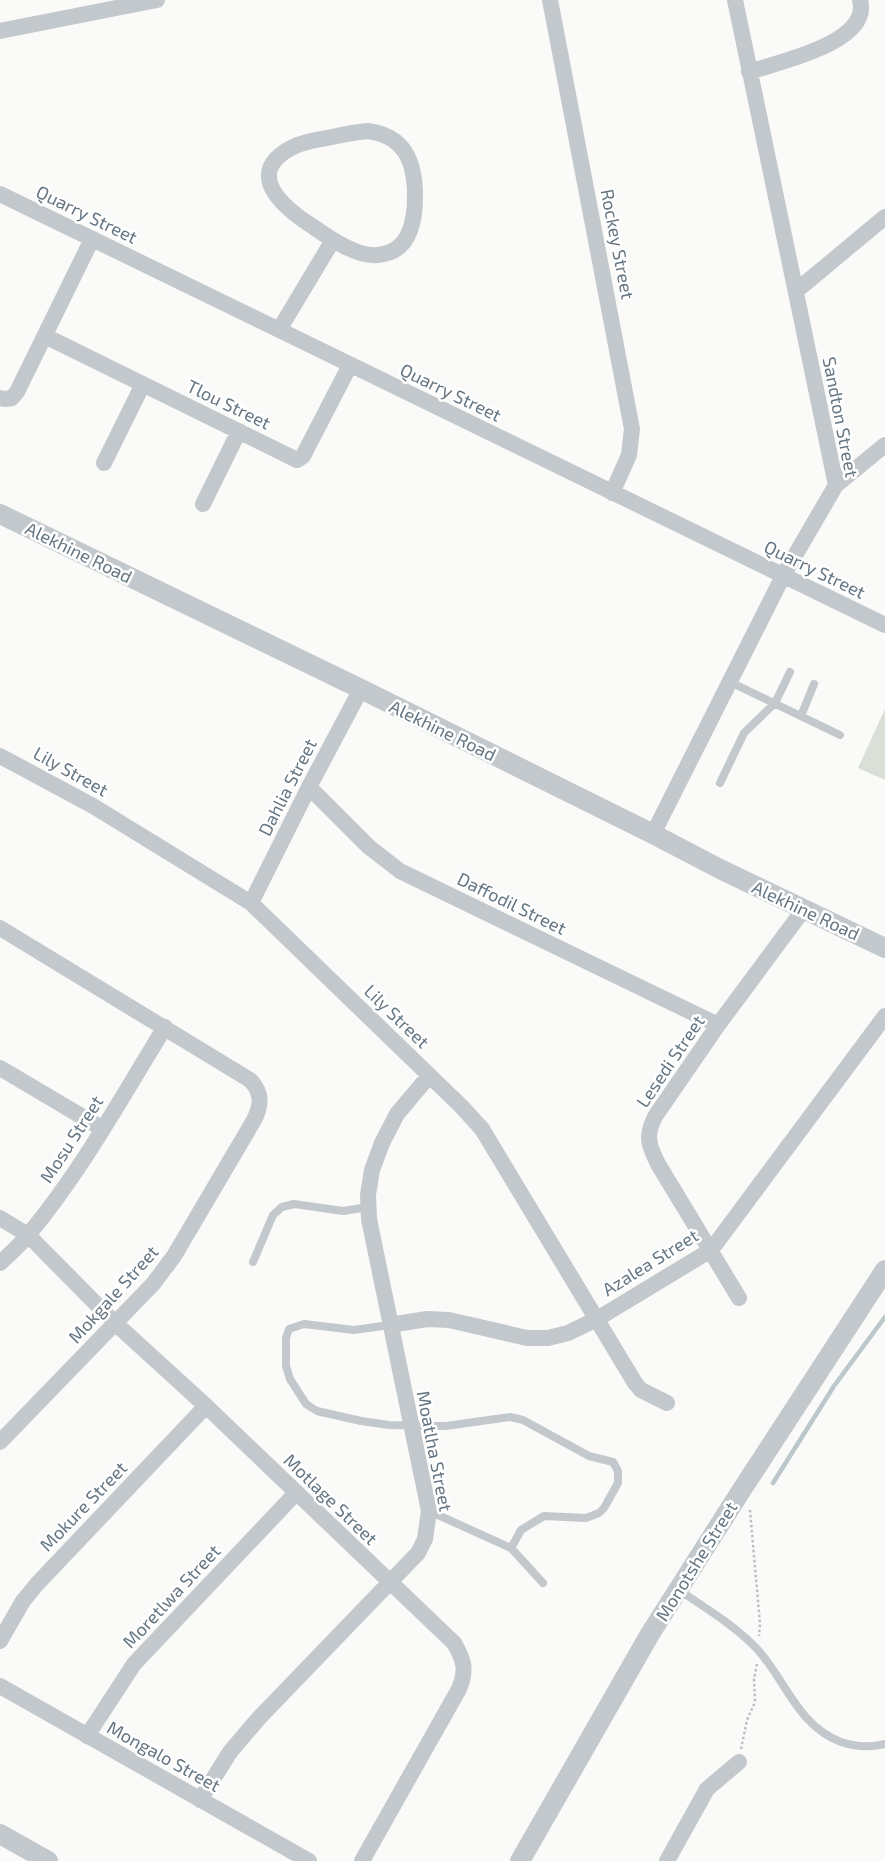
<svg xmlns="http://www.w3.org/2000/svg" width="885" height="1861" viewBox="0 0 885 1861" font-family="'Exo 2',sans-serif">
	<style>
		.green { fill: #dadfd7 }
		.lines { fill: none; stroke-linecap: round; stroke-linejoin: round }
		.stream { stroke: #bbc7cb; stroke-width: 4.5 }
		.path { stroke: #bbbfc2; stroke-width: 2.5; stroke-dasharray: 2.5 2.5; stroke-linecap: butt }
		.service { stroke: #c3c8cc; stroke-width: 8 }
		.minor { stroke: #c3c8cc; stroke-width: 16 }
		.tertiary { stroke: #c3c8cc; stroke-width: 20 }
		.labels { text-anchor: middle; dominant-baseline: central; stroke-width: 5; stroke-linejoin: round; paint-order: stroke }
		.street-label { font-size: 18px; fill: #657683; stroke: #fff }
	</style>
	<rect width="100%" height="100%" fill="#fafaf8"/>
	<path class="green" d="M885,709V780L858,768Z"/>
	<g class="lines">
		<path class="stream" d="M773,1483L834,1386L885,1317"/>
		<path class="path" d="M750,1510L760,1624L759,1636
			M741,1749L747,1720L755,1702L754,1679L757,1664"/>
		<path class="service" d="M730,682L840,735
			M801,716L814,684
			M720,783L744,733L775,703L790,672
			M253,1262L273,1215L282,1207L294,1204L343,1211L368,1207
			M390,1325L354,1330L304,1324L289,1329L286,1338V1366L290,1379L306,1404L317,1411L361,1421L389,1425L431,1426H446L510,1417L523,1420L589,1456L613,1462L618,1471V1483L604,1508L599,1513L586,1518L544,1516L521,1530L511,1548
			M429,1511L511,1548L543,1583
			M679,1590C705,1608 736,1626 758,1650C786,1681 798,1726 841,1742C856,1747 869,1748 885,1744"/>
		<path class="minor" d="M550,0L632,429L629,455L612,493
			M735,0L836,485
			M0,31L157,0
			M749,72C778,62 872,43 860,0
			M368,131C405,136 415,162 415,196C415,223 409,253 377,255C356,257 328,237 312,226C284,208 243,174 291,148C302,142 315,140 327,138C341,135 354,132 368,131Z
			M0,194L885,625
			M796,291L885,217
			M279,330L333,240
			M45,336L297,460L303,456L350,365
			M0,398L5,399L12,398L17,392L92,239
			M104,463L143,384
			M203,504L239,431
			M0,756L93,806L251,903L461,1106L482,1129L635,1383L641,1390L667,1403
			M309,787L369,847L400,871L718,1025
			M653,834L783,576L836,485L885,445
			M251,903L309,787L361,689
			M0,928L250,1080C262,1092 262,1105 254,1120L174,1256L153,1284L0,1442
			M0,1068L103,1129
			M0,1218L28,1235L115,1323L206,1406L454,1643C464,1660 467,1670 459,1689L362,1861
			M0,1263C10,1254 21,1244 29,1234C82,1170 122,1097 165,1027
			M739,1298L658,1164C648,1144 645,1135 656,1115L718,1025L804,909
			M390,1325L427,1319L449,1320L527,1338H548L568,1333L597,1319L711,1250L885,1016
			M0,1641L23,1601L37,1584L206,1406
			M0,1686L309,1861
			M87,1736L134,1664L296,1493
			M200,1800L230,1752L259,1718L418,1553L425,1539L429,1511L369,1219L368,1195L372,1170L382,1143L397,1114L429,1076
			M667,1861L707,1789L739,1762"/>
		<path class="tertiary" d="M0,514L361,689L653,834L720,869L885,948
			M0,1834L48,1861
			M520,1861L650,1634L741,1491L885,1270"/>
	</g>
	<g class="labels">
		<g class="street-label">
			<text transform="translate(87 214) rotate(26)">Quarry Street</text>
			<text transform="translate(618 244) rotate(79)">Rockey Street</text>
			<text transform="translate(451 392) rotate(26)">Quarry Street</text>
			<text transform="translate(229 404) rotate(26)">Tlou Street</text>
			<text transform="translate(841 417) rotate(79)">Sandton Street</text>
			<text transform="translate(79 552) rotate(26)">Alekhine Road</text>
			<text transform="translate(815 569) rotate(26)">Quarry Street</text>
			<text transform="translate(443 730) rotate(26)">Alekhine Road</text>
			<text transform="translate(71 771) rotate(29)">Lily Street</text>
			<text transform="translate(287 787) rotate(-63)">Dahlia Street</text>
			<text transform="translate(512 903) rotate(26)">Daffodil Street</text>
			<text transform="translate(806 910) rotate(25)">Alekhine Road</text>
			<text transform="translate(397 1016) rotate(44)">Lily Street</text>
			<text transform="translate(670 1061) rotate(-56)">Lesedi Street</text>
			<text transform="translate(71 1139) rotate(-57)">Mosu Street</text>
			<text transform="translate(650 1262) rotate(-32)">Azalea Street</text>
			<text transform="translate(113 1294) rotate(-48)">Mokgale Street</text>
			<text transform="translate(435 1451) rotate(79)">Moatlha Street</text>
			<text transform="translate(331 1499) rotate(44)">Motlage Street</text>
			<text transform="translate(83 1506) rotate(-46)">Mokure Street</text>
			<text transform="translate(696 1561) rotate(-58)">Monotshe Street</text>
			<text transform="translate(171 1596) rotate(-47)">Moretlwa Street</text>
			<text transform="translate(164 1756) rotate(29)">Mongalo Street</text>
		</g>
	</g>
</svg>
